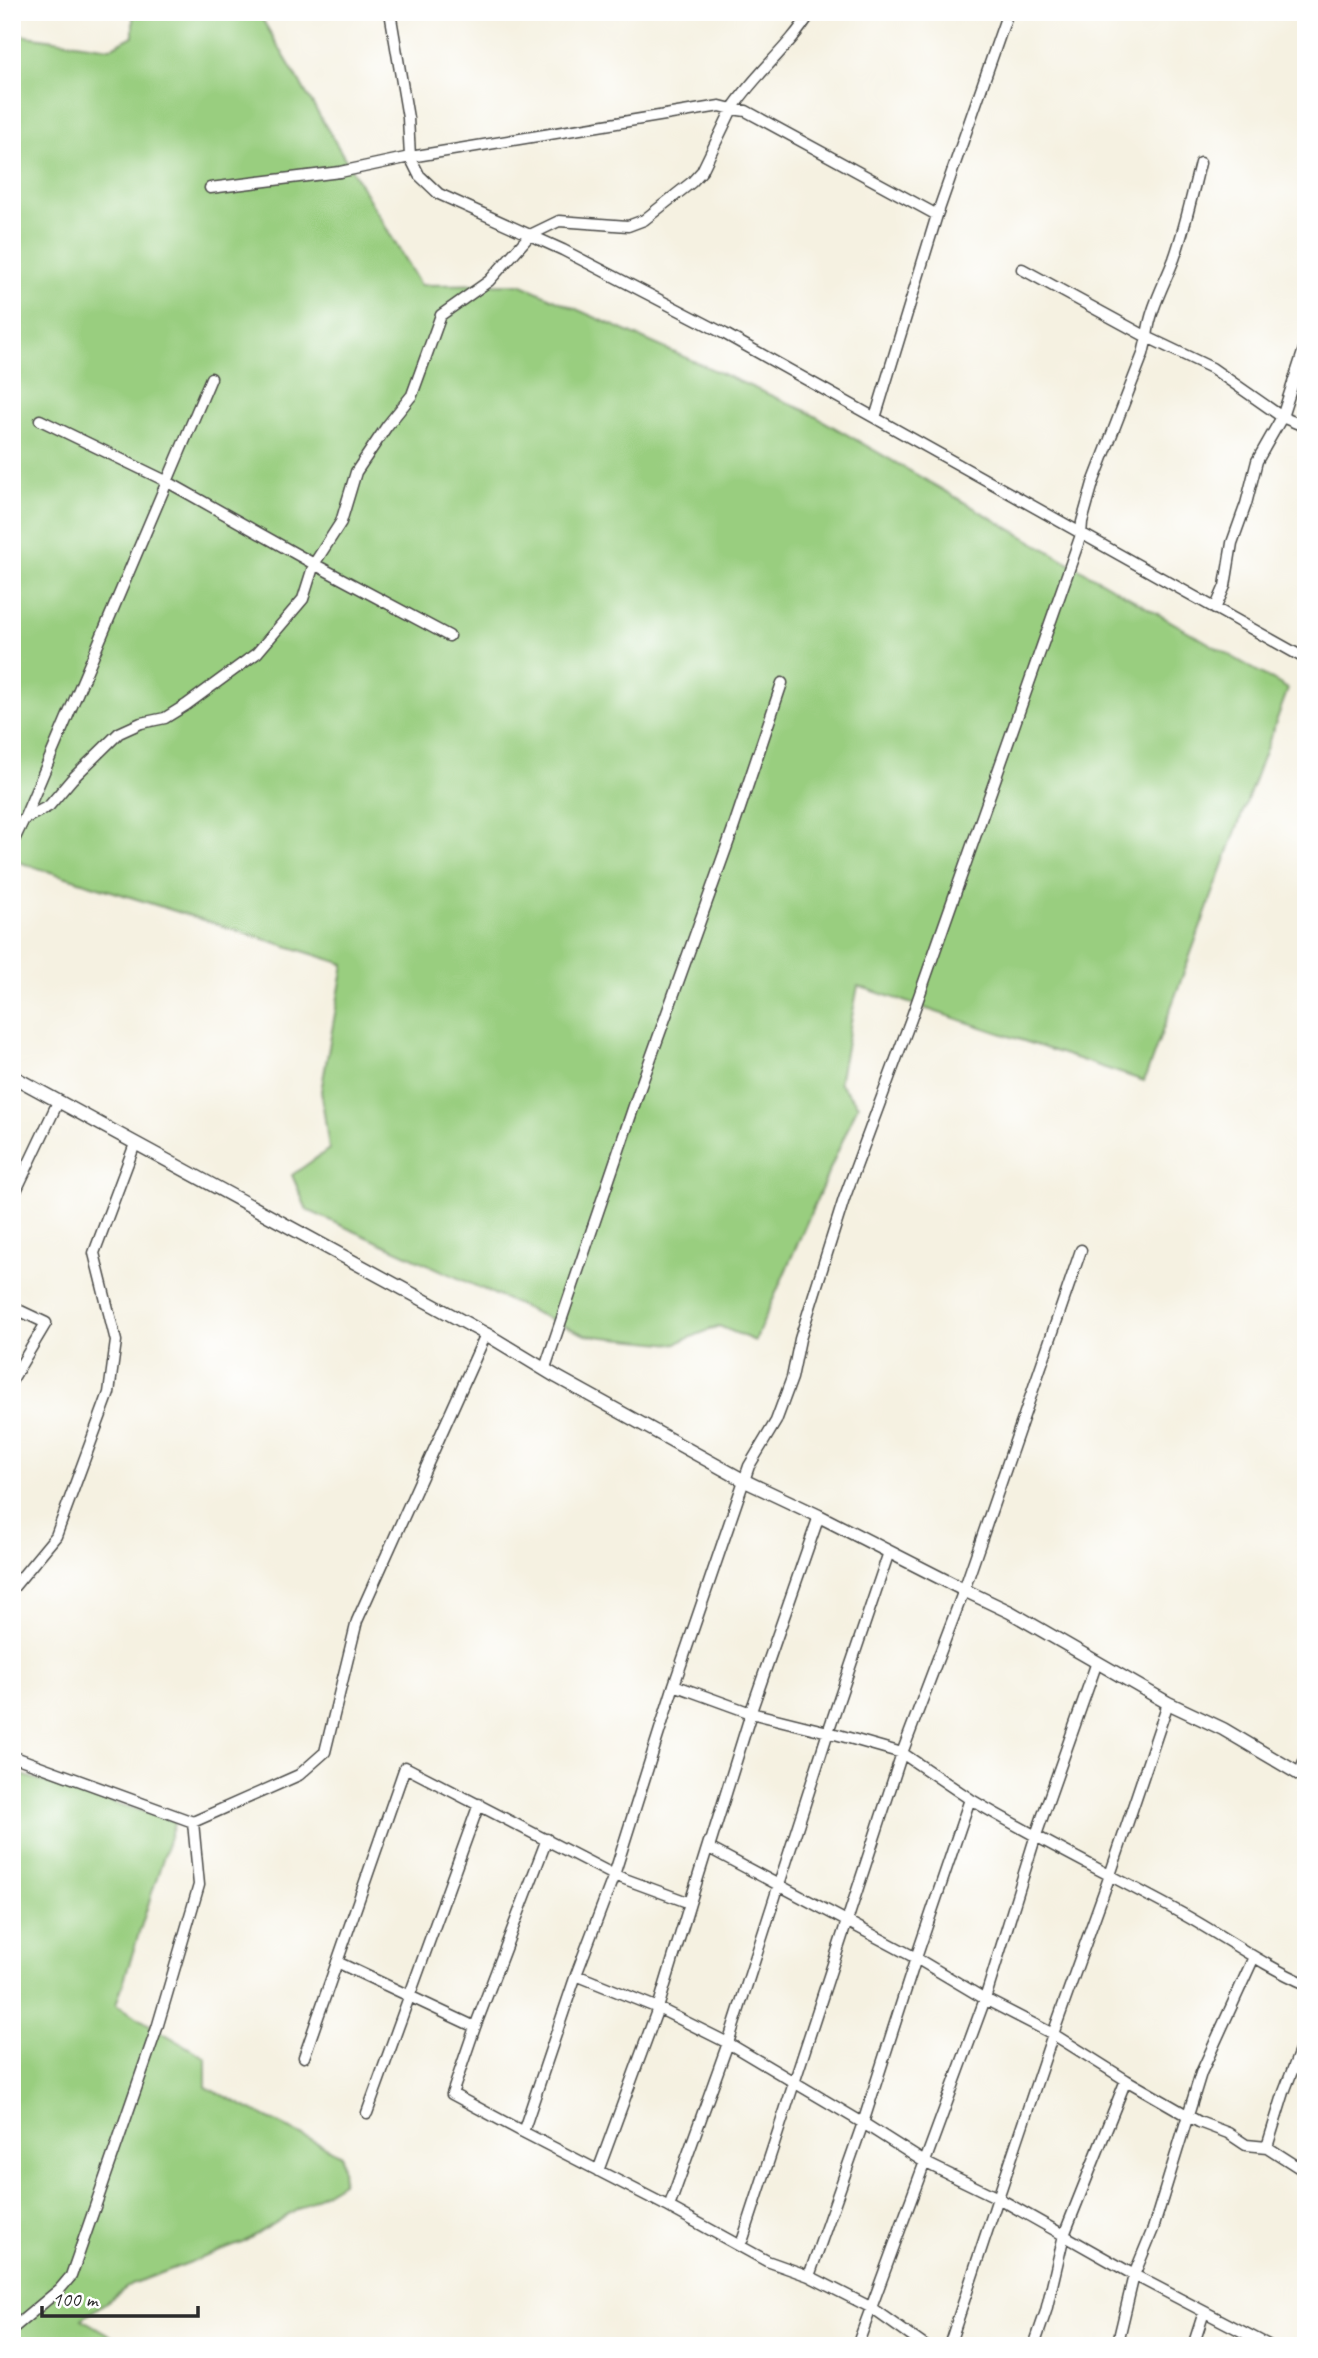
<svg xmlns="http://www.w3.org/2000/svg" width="1318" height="2358" viewBox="0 0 1318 2358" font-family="Caveat,sans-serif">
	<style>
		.green { fill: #99ce7f; stroke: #627c55; stroke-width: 2 }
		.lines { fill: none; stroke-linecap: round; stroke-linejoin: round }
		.minor-casing { stroke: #494946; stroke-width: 13 }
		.tertiary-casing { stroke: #494946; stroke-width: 15 }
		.minor { stroke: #fff; stroke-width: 10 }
		.tertiary { stroke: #fff; stroke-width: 12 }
	</style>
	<rect width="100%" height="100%" fill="#fff"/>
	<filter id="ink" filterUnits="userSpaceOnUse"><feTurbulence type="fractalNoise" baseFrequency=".0143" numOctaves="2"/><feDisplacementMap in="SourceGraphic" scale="14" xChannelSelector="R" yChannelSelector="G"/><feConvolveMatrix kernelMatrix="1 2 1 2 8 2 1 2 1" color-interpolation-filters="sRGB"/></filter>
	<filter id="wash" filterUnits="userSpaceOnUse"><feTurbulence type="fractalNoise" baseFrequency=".00686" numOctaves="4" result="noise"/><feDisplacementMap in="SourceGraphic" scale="28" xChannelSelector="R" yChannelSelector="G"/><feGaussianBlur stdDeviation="1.57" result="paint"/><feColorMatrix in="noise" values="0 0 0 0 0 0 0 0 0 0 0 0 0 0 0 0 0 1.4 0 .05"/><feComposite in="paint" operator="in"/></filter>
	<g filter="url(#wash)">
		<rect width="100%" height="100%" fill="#f5f1e1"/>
		<path class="green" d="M133,12H258L420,285L520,284L806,411L1288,689L1144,1081L858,986L839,1083L858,1105L755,1341L719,1326L674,1344L585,1335L307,1210L292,1175L329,1149L321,1091L344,964L12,860V34L110,48L133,36Z
			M12,1772L175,1821L116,2005L206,2058V2087L341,2155L343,2182L242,2243L132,2284L82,2319L128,2346H12Z"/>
	</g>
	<g filter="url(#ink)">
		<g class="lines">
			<defs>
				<path id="minor" d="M390,12L408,118L410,157L419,175L439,194L563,250L725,334L1306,659
					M1200,163C1192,195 1185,228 1174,259C1164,285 1150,309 1147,337L1212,368L1282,417L1306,427
					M210,188L340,172L410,157L720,106L732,109C755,74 789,48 811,12
					M875,418L937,215L1008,12
					M40,420L166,481L314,564L449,636
					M1215,609L1225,586L1232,543L1246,504L1257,461L1282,417L1306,343
					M24,819L211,378
					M12,844L24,819L49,806L72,779L119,733L141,723L165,718L186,705L257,653L303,599L314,564L341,522L356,472L387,426L412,395L441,315L489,281L530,235L559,221L628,226L644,220L692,182L702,171L732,109L746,111L937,215
					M12,1199L58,1102
					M12,1307L46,1323L12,1380
					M545,1368L639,1091L733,829L782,683
					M12,1589L56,1536L109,1393L116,1341L94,1253L135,1144
					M674,1685L751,1713
					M1168,1703L1110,1875L1053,2034L1126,2080L1199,2122L1228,2133L1246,2145L1267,2147L1306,2172
					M749,1717L819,1516
					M12,1756L193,1822L299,1775L325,1752L357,1621L486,1334
					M1299,1775L1306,1757
					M970,1799L902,1753L964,1590L1081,1250
					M690,1903L709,1842
					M337,1962L475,2027L547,1839
					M576,1975L614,1875L690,1903L658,2008L728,2043L669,2207L523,2132L576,1975L658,2008L598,2171
					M475,2027L452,2094L523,2132
					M304,2057L405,1767L614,1875L674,1685L749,1466L776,1421L792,1378L800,1339L844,1199L911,1019L1081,535L1082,522L1093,483L1143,354L1147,337L1022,269
					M367,2113L479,1804
					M1267,2147L1284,2092L1306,2035
					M669,2207L767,2261L809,2276L870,2307L925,2346
					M739,2245L743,2239L902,1753L828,1732L889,1552
					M809,2276L863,2123L916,1958L985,1999L1053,2034L998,2198L1136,2276L1270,2346
					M12,2329L60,2289L71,2276L157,2028L199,1885L193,1822
					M857,2346L985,1999L1035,1838L1097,1662
					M949,2346L998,2198L926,2163L863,2123L728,2043L828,1732L751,1713L709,1848L916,1958L970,1799C1039,1840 1111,1875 1181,1913C1223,1936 1262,1965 1306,1984
					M1034,2346L1046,2311L1064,2235L1126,2080
					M1117,2346L1134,2275L1153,2229L1201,2073L1254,1957
					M1193,2346L1204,2312"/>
				<path id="tertiary" d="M12,1076L486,1334L557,1377L745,1481L819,1516L964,1590L1010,1612L1168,1703L1223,1729L1306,1778"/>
			</defs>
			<use href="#minor" class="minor-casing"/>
			<use href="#tertiary" class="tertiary-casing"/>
			<use href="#minor" class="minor"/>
			<use href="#tertiary" class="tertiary"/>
		</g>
	</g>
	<rect width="1318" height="2358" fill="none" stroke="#fff" stroke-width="42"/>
	<path d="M42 2306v10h156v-10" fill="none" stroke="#2b2b2b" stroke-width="3.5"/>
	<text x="52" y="2306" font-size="21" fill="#2b2b2b" stroke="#ffffff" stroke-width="5" paint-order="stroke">100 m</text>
</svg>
